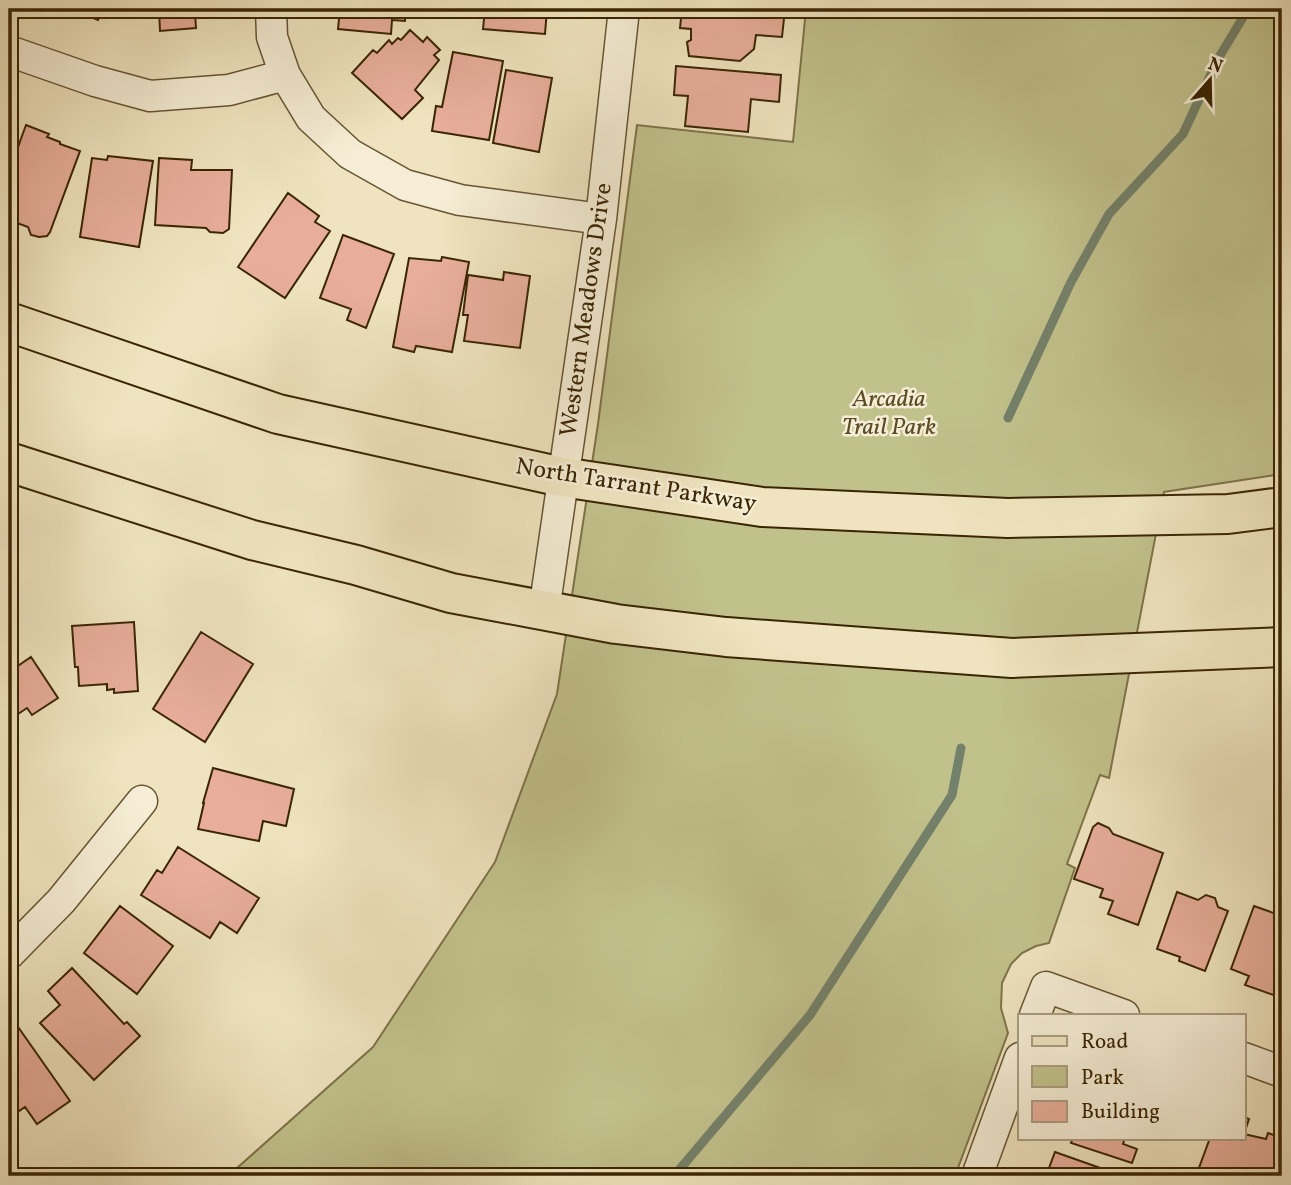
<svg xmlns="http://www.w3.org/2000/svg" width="1291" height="1185" viewBox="0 0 1291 1185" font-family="Vollkorn,serif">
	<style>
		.green { fill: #c1c18c; stroke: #7e7348; stroke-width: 2 }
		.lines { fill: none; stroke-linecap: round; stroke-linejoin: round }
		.stream { stroke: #74816a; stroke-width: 9 }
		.building { fill: #e8ae9b; stroke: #3a2503; stroke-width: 2 }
		.minor-casing { stroke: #675532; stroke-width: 33 }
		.major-casing { stroke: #3a2503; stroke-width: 42 }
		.minor { stroke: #f5edd5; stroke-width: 30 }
		.major { stroke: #efe4bf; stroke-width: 38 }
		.labels { text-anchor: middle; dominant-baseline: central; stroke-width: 5; stroke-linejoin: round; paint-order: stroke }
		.street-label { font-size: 24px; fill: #3a2503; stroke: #f5edd5 }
		.park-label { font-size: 24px; font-style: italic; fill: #5c4c25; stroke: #f5edd5 }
	</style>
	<rect width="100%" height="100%" fill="#efe4bf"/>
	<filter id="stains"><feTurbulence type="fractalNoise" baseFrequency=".00286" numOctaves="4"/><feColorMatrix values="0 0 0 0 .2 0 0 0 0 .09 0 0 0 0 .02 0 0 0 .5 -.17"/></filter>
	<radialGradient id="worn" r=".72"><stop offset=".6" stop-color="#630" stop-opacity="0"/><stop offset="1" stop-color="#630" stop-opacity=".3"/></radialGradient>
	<path class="green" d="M806,9H1282V474L1164,492L1109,778L1100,775L1067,864L1075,868L1049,943L1036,946L1022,953L1011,964L1002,983L1001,1008L1008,1033L955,1176H228L373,1047L495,862L557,694L598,424L637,125L793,142Z"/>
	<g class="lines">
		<path class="stream" d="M1008,418L1071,282L1109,214L1183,134L1218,59L1248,9
			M674,1176L810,1015L952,795L961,748"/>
	</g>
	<path class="building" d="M70,9H102L98,20Z
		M159,9H204V12L195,13L196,28L160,31Z
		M340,9H417V15L405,13V21L392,20L391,34L338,29Z
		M485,9H547L545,34L483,29Z
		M682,9H785L782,37L756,35L754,49L740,61L689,56L687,42L691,40V29L680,28Z
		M410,30L423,42L427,37L440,50L434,55L439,60L415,90L423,98L402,119L352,73L373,50L377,53L389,40L392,44L398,38L401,40Z
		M453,52L503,61L489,140L432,131L436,106L442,107Z
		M676,66L781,75L779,102L751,99L748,132L685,126L688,96L674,95Z
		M506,70L552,78L539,152L493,143Z
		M9,119L17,122L9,145Z
		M26,125L49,134L47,137L60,142V144L80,151L50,232L47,236L39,237L31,235L28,227L9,220V172Z
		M108,156L153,161L139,247L80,237L92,158L107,160Z
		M159,158L192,160L191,170H232L229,229L223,233L210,232L206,228L155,225Z
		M288,193L319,216L315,222L330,231L285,298L238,267Z
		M343,235L394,254L366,328L347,320L351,309L320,298Z
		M442,257L469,262L452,352L416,346L414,352L393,347L409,258L441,261Z
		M504,272L530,276L520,348L464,341L468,315H463L468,275L503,280Z
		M134,622L138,691L114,693V689L107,690V684L79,686L78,667H75L72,626Z
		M201,632L253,664L205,742L153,709Z
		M31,657L58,698L32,715L27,708L9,720V672Z
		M213,768L294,789L286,826L263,821L259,841L198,829L204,803H203Z
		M1098,823L1109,828L1113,834L1163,853L1138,925L1108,914L1113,901L1100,897L1103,889L1074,879L1093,827Z
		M178,847L259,898L237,933L220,922L210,938L141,895L157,870L162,873Z
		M1177,892L1198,900L1206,895L1215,898L1218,907L1228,911L1205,971L1179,961L1180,957L1157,949Z
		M120,906L173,946L137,994L84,953Z
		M1254,906L1282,916V998L1245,985L1249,976L1231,969Z
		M72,968L124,1024L127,1022L140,1036L94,1080L40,1023L60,1005L48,991Z
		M16,1024L70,1101L37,1124L25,1107L9,1118V1029Z
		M1244,1117L1249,1119L1244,1134L1266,1139L1268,1133L1282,1138V1166L1278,1176H1196L1210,1138H1244Z
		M1073,1138H1125L1123,1144L1137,1149L1132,1163L1071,1143Z
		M1055,1152L1120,1175L1119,1176H1046Z"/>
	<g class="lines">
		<defs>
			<path id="minor" d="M271,9L272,37L285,75L311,118L350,154L405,185L460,200L601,219
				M9,51L95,81L150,96L229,90L285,75
				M544,611L601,219L624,9
				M9,954L61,901L142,801
				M1035,1015L1046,987L1124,1015
				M1244,1058L1282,1072
				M977,1176L1020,1058"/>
			<path id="major" d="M9,322L278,414L562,477L762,507L1008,518L1228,514L1282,507
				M9,462L252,540L356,565L451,593L616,624L726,637L1012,658L1282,647"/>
		</defs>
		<use href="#minor" class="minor-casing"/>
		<use href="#major" class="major-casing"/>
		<use href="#minor" class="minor"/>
		<use href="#major" class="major"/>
	</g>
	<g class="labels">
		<g class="street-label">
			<text transform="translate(587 310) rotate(-82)">Western Meadows Drive</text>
			<text transform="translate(636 486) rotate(9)">North Tarrant Parkway</text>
		</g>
		<g class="park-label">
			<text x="889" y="400">Arcadia<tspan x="889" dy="28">Trail Park</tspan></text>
		</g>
	</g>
	<rect width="1291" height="1185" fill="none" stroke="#efe4bf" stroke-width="35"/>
	<rect x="10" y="10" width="1270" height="1164" fill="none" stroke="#3a2503" stroke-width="3.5"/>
	<rect x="18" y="18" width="1256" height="1150" fill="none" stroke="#3a2503" stroke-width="2"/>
	<rect x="1018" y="1014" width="228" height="126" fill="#f5edd5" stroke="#aa9d81" stroke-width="2"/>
	<rect x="1032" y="1036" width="35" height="10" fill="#efe4bf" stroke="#aa9d81" stroke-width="2"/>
	<text x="1081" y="1048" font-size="21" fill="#3a2503">Road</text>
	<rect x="1032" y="1066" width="35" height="21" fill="#c1c18c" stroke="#aa9d81" stroke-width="2"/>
	<text x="1081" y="1084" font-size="21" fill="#3a2503">Park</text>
	<rect x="1032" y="1101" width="35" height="21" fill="#e8ae9b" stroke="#aa9d81" stroke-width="2"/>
	<text x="1081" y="1118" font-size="21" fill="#3a2503">Building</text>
	<g transform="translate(1210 80) rotate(20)" stroke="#f5edd5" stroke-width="5" paint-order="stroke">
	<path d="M0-5L12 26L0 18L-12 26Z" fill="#3a2503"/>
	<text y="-10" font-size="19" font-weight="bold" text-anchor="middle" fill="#3a2503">N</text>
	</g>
	<rect width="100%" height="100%" filter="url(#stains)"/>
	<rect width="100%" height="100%" fill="url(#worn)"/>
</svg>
